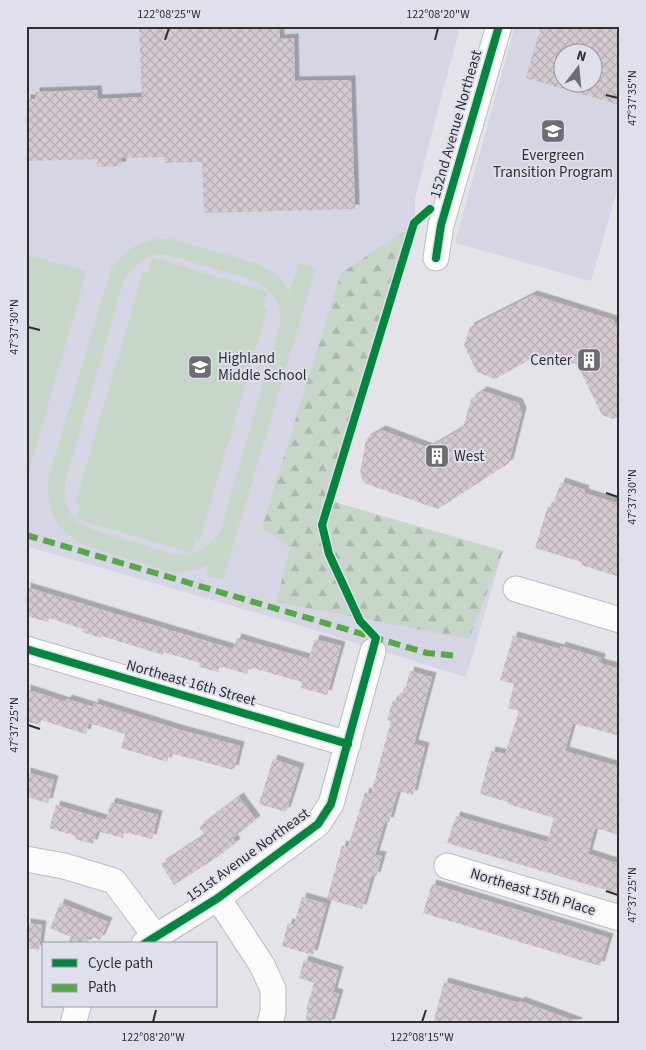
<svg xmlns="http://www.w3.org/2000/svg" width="646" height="1050" viewBox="0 0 646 1050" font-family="'Source Sans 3',sans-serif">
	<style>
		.built { fill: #d5d5e3; fill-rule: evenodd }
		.forest { fill: url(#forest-firs) }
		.garden { fill: #c7d6c9; fill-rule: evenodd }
		.building { fill: url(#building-cross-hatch); fill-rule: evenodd; filter: url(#shadow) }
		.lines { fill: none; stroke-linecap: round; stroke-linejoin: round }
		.minor-casing { stroke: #bdbdc1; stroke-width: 27 }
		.minor { stroke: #fbfbfc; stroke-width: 25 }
		.quiet { stroke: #54ab45; stroke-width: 6; stroke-dasharray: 12 6; stroke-linecap: butt }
		.cycleway-casing { stroke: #e0e0ec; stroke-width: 11 }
		.cycleway { stroke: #00873e; stroke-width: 8 }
		.ticks { fill: none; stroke: #2e2e33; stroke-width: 2 }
		.labels { text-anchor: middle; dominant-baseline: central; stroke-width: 4; stroke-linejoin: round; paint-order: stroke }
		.street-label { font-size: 15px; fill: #2e2e33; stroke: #e0e0ec }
		.poi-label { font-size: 15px; fill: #2e2e33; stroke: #e0e0ec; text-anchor: start }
		.neatline { fill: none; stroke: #2e2e33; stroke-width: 2 }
		.ticks-label { font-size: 12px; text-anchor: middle; fill: #2e2e33 }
	</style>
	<defs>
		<pattern id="forest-firs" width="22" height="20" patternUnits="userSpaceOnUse" patternTransform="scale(1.25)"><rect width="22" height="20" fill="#c7d6c9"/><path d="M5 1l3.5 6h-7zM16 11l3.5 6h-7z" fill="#abb8ad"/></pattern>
		<pattern id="building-cross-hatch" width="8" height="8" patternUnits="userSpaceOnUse" patternTransform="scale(1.25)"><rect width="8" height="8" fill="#d4c9d1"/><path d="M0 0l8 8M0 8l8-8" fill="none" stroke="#b6adb4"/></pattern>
		<filter id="shadow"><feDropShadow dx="4.5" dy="-4.5" stdDeviation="0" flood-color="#0004"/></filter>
	</defs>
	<rect width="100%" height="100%" fill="#e3e3e9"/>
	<path class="built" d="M26,26H460L415,198V231L334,502L503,551L466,677L295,624L26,546Z
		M515,26H620V180L591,281L455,243ZM564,52H594V82H564Z"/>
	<path class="forest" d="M415,231L334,502L503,551L469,639L276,602L290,548L262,527L341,273L403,232Z"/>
	<path class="garden" d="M157,239H171L258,264L276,274L290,291L299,263L316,268L223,580L206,576L209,564C198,570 185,573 172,572C163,571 152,566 143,563C120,556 83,549 65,532C51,518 47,499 48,480L111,269C124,250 135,244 157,239ZM156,255H168L256,281C276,294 283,305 279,329L220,532C205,551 195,557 171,554C154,548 137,543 119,538C85,528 59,522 66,479L123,283C131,269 140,259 156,255Z
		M26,254L87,271L26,482Z
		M152,257L268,292L264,307L268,308L200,539L196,538L192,553L76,519L80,504L75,503L143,272L148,273Z"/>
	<path class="building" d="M139,26H279L280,39L294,38L295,81L351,80L355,209L204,213L202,162L164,163V157L121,158L122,166L97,167V159L26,161V99H35V92L97,90L98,99L142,97Z
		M541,26H608L620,30V105L526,78ZM564,52H594V82H564Z
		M533,295L613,320L620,332V417L613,419L602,415L577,364L538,355L495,379L477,372L464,345L470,327Z
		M483,391L518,403L522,412L509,463L438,509L364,483L360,474L366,439L381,430L429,448L463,428L471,399Z
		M561,482L585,490L584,493L620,504V577L581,565L582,562L535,548L548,506L552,507Z
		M26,587L233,649L237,638L309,659L315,639L341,646L327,695L301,688L302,682L249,667L247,674L220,666L218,672L199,667L200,663L163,652V655L102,636L101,638L82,632L83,629L49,618L48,622L26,616Z
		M513,636L560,649L561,646L601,658L600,663L620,669V736L573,723L565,751L620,767V835L595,828L588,854L620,864V894L447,843L456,816L547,842L554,818L508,804V802L480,794L491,751L505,754L519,711L508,708L514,684L500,680Z
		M410,671L432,677L414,744L425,747L413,795L398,791L389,822L385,821L375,855L382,856L376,877L372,875L362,909L327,899L342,845L348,847L365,792L371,794L391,721L387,720L393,700L398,701L400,692L404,694Z
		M26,689L66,702L67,699L93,707L94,703L177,729L240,746L234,770L170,753L167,762L121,748L125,734L89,723L86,734L41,720L40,725L26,721Z
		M273,759L300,768L286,812L259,804Z
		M26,772L54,780L48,803L26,797Z
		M239,797L256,820L233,838L236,843L216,858L174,885L161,864L205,835L199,827Z
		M111,802L158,815L152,839L124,832L123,838L97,831L93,844L75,839L76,836L49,828L56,805L106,820Z
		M432,884L609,938L600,966L423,913Z
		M302,897L327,904L313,955L282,946L288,923L294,925Z
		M60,903L108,922L100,940L90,936L87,944H68L71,937L50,928Z
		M26,923L42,925L39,950L26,948Z
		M304,960L339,971L333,992L339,994L330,1024H304L308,1010H306L314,983L299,978Z
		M444,982L519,1003L520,1001L578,1022L577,1024H433Z"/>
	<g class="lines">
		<defs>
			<path id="minor" d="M436,258L441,225L499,26
				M516,589L620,620
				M26,649L348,744
				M26,859L64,866L114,881L155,936
				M447,866L620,918
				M218,898L262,965L273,989V1011L270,1024
				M144,944L218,898L318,824L331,804L373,651
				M73,1024L78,1006"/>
		</defs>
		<use href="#minor" class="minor-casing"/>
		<use href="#minor" class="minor"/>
		<path class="quiet" d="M26,535L427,653L458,656"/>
		<defs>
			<path id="cycleway" d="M436,258L441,225L499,26
				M26,649L348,744
				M144,944L218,898L318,824L331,804L376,638L360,621L329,554L322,525L414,223L430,209"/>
		</defs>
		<use href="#cycleway" class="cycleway-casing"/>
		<use href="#cycleway" class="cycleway"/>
	</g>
	<path class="ticks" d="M165,40L169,28M435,40L438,28M606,95L618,98M28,327L40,330M606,493L618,497M28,725L40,729M606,891L618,895M153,1022L156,1010M422,1022L426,1010"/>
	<defs>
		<symbol id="school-square" viewBox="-11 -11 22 22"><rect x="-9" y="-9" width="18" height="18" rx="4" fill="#6d6d73" stroke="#e0e0ec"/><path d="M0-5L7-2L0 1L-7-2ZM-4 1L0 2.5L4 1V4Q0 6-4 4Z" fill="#fff"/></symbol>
		<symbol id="building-square" viewBox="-11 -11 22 22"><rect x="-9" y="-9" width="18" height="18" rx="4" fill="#6d6d73" stroke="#e0e0ec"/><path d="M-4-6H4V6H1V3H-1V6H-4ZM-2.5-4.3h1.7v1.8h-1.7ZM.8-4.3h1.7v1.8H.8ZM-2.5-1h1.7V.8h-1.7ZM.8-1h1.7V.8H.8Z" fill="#fff"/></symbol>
	</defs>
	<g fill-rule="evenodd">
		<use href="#school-square" x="539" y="117" width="28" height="28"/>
		<use href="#building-square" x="575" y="346" width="28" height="28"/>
		<use href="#school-square" x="186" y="353" width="28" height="28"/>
		<use href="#building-square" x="423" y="442" width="28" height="28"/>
	</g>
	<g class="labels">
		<g class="street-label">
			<text transform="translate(456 124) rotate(-74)">152nd Avenue Northeast</text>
			<text transform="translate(191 683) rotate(16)">Northeast 16th Street</text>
			<text transform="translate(248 855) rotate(-36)">151st Avenue Northeast</text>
			<text transform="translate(533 892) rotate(17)">Northeast 15th Place</text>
		</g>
		<g class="poi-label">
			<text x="553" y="155" text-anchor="middle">Evergreen<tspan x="553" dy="17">Transition Program</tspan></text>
			<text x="218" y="358">Highland<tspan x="218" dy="17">Middle School</tspan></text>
			<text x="572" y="360" text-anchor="end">Center</text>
			<text x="454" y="456">West</text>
		</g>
	</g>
	<rect width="646" height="1050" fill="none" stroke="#e0e0ec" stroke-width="55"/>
	<rect x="42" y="942" width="175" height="65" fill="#e0e0ec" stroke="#9999a2"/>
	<rect x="52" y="959" width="25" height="8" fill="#00873e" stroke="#9999a2"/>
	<text x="88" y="968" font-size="15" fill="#2e2e33">Cycle path</text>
	<rect x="52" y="984" width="25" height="8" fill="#54ab45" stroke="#9999a2"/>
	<text x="88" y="992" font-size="15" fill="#2e2e33">Path</text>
	<g transform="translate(578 68) rotate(16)"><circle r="24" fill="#e0e0ec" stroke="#9999a2"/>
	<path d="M0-4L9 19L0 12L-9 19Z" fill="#6d6d73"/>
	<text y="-8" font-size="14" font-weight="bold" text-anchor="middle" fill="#2e2e33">N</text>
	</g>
	<rect x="28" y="28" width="590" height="994" class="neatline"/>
	<g class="ticks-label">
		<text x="169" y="18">122°08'25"W</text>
		<text x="438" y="18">122°08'20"W</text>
		<text transform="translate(632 98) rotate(-90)" y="4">47°37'35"N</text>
		<text transform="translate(14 327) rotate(-90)" y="4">47°37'30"N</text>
		<text transform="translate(632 497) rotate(-90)" y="4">47°37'30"N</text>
		<text transform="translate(14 725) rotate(-90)" y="4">47°37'25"N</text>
		<text transform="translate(632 895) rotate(-90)" y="4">47°37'25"N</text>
		<text x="153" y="1041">122°08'20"W</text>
		<text x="422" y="1041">122°08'15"W</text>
	</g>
</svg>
